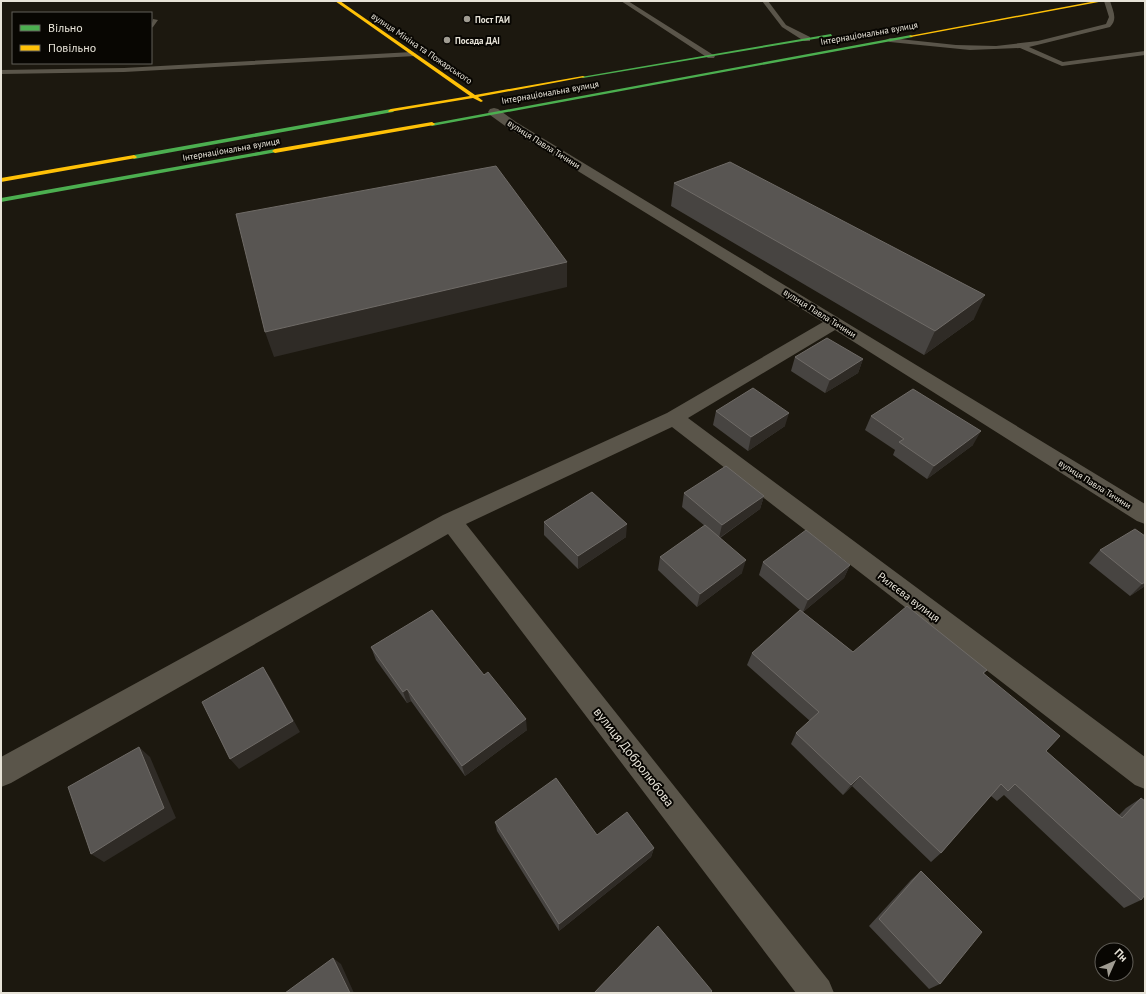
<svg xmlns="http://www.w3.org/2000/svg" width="1146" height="994" viewBox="0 0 1146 994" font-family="'PT Sans',sans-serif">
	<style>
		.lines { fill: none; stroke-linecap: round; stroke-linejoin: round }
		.lane { fill: #5a554a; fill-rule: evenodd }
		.street { fill: #5a554a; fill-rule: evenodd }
		.fast { fill: #4caf50; fill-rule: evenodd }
		.slow { fill: #ffc107; fill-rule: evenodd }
		.wall { fill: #474441 }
		.shaded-wall { fill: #2f2b26 }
		.building { fill: #585552; stroke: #6f6b67 }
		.poi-dot { fill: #a09c92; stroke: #080602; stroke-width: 1.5 }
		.labels { text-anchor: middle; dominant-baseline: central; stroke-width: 4; stroke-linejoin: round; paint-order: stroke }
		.far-poi-label { font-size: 9px; font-weight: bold; fill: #e7e3d8; stroke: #080602; text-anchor: start }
		.far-street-label { font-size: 9px; fill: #e7e3d8; stroke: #080602 }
		.street-label { font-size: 11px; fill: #e7e3d8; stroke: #080602 }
		.near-street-label { font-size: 13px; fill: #e7e3d8; stroke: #080602 }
	</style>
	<rect width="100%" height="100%" fill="#1c180f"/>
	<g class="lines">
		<path class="lane" d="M621,1H628L715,56L714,58H708Z
			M762,1H768L786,25L810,37V41H804L782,27Z
			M1104,1H1110C1113,11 1118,19 1110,27L1029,47L1063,62L1145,51V55L1062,66L1020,48L970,50L890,42L886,40L890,38L956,45L996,46L1038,41L1106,24L1109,17Z
			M153,19L158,20L153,27L151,28Z
			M412,52L416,54L415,56L124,72L1,74V70L124,68Z"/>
		<path class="street" d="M494,108L498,109L516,122L1145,504V524L1137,521L835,330L688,418L1145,757V789L1135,785L672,427L466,524L829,981L834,993H796L448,534L11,783L1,787V757L443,515L667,413L823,322L508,128L490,115L488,112L490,109Z"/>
		<path class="fast" d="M831,34L832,36L583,78L581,77Z
			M911,35L913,37L432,126L429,124Z
			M391,109L394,111L393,112L134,159L131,157L134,155Z
			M275,149L278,151L277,152L1,202V198Z"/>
		<path class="slow" d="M335,1H340L475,95L583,76L585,77L478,97L483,101L481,102L473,98L389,112L388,111L391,109L470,96Z
			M1096,1H1104L911,37L909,36Z
			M432,122L435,124L434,125L275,153L272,151L275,149Z
			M134,155L137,157L136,158L1,182V178Z"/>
	</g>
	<path class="wall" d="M674,183L974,319L924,355L671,206Z
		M795,357L863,359L858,373L825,393L791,371Z
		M716,411L785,426L748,451L713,425Z
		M871,416L973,445L927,479L893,455L895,450L865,430Z
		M684,493L764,496L760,509L720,538L742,573L697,607L658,570L660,557L705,526L682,507Z
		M544,522L626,537L578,569L544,535Z
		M1145,536V586L1130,596L1089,563L1100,550Z
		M763,562L850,565L844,578L803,612L853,652L987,670L984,673L1046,751L1119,815L1126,808L1141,798V900L1124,908L1004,795L997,801L991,796L941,853L931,862L852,786L843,795L791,744L796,733L810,721L747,665L752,653L800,610L759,575Z
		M371,647L527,730L465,776L411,701L407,703L376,660Z
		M495,822L597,835L654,848L651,857L559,931L497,831Z
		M921,871L940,984L929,989L869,926L911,880Z"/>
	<path class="shaded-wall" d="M567,262V287L274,357L265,332Z
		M985,295L974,319L924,355L935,331Z
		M863,359L858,373L825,393L830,380Z
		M789,413L785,426L748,451L751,437Z
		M981,431L973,445L927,479L934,466Z
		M764,496L760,509L719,538L722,525Z
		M627,524L626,537L578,569V556Z
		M746,560L742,573L697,607L700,594Z
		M850,565L844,578L803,612L808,600Z
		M1145,582V586L1130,596L1142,584Z
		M263,667L271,679L300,732L239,769L230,759Z
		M407,689L411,701L407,703L403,692Z
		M526,719L527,730L465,776L462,766Z
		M139,747L150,757L176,818L104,862L91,854Z
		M860,776L852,786L843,795L851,785Z
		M654,848L651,857L559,931V924Z
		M333,958L341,964L354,993H350Z"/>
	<path class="building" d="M730,162L985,295L935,331L674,183Z
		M496,166L567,262L265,332L236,214Z
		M827,338L863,359L830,380L795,357Z
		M753,388L789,413L751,437L716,411Z
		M913,389L981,431L934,466L899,442L904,439L871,416Z
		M726,466L764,496L722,525L684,493Z
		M592,492L627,524L578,556L544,522Z
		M705,525L746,560L700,594L660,557Z
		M1135,529L1145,536V582L1142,584L1100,550Z
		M806,530L850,565L808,600L763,562Z
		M907,606L987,670L983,673L1060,736L1046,751L1122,818L1141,798L1145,801V895L1141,900L1015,784L1008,791L1001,784L941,853L860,776L851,785L796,733L819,712L752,653L800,610L853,652Z
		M432,610L484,675L488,672L526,719L462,766L407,689L403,692L371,647Z
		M263,667L293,721L230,759L202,702Z
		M139,747L164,808L91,854L68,787Z
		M556,778L597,835L627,812L654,848L559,924L495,822Z
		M921,871L982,932L940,984L879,919Z
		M658,926L712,991L710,993H594Z
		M333,958L350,993H285Z"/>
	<g class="poi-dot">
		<circle cx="467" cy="19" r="4"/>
		<circle cx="447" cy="40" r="4"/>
	</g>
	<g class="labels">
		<g class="far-poi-label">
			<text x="475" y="19">Пост ГАИ</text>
			<text x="455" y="40">Посада ДАІ</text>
		</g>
		<g class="far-street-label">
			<text transform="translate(869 33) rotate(-10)">Інтернаціональна вулиця</text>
			<text transform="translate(422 48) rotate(34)">вулиця Мініна та Пожарського</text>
			<text transform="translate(550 92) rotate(-10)">Інтернаціональна вулиця</text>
			<text transform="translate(544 144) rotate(32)">вулиця Павла Тичини</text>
			<text transform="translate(231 149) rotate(-10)">Інтернаціональна вулиця</text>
			<text transform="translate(820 313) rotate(32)">вулиця Павла Тичини</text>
			<text transform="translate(1095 484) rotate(32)">вулиця Павла Тичини</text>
		</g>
		<g class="street-label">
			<text transform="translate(909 597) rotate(37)">Рилєєва вулиця</text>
		</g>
		<g class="near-street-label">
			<text transform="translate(634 757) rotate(52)">вулиця Добролюбова</text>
		</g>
	</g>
	<rect width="1146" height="994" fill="none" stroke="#e7e3d8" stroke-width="4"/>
	<rect x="12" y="12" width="140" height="52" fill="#080602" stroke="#615e58"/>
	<rect x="20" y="25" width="20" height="6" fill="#4caf50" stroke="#615e58"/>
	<text x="48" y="32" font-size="12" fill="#e7e3d8">Вільно</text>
	<rect x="20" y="45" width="20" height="6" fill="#ffc107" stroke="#615e58"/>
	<text x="48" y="52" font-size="12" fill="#e7e3d8">Повільно</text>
	<g transform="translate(1114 962) rotate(45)"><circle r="19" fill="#080602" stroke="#615e58"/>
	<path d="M0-3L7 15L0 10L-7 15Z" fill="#a09c92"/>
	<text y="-6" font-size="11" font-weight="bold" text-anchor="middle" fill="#e7e3d8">Пн</text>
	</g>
</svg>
